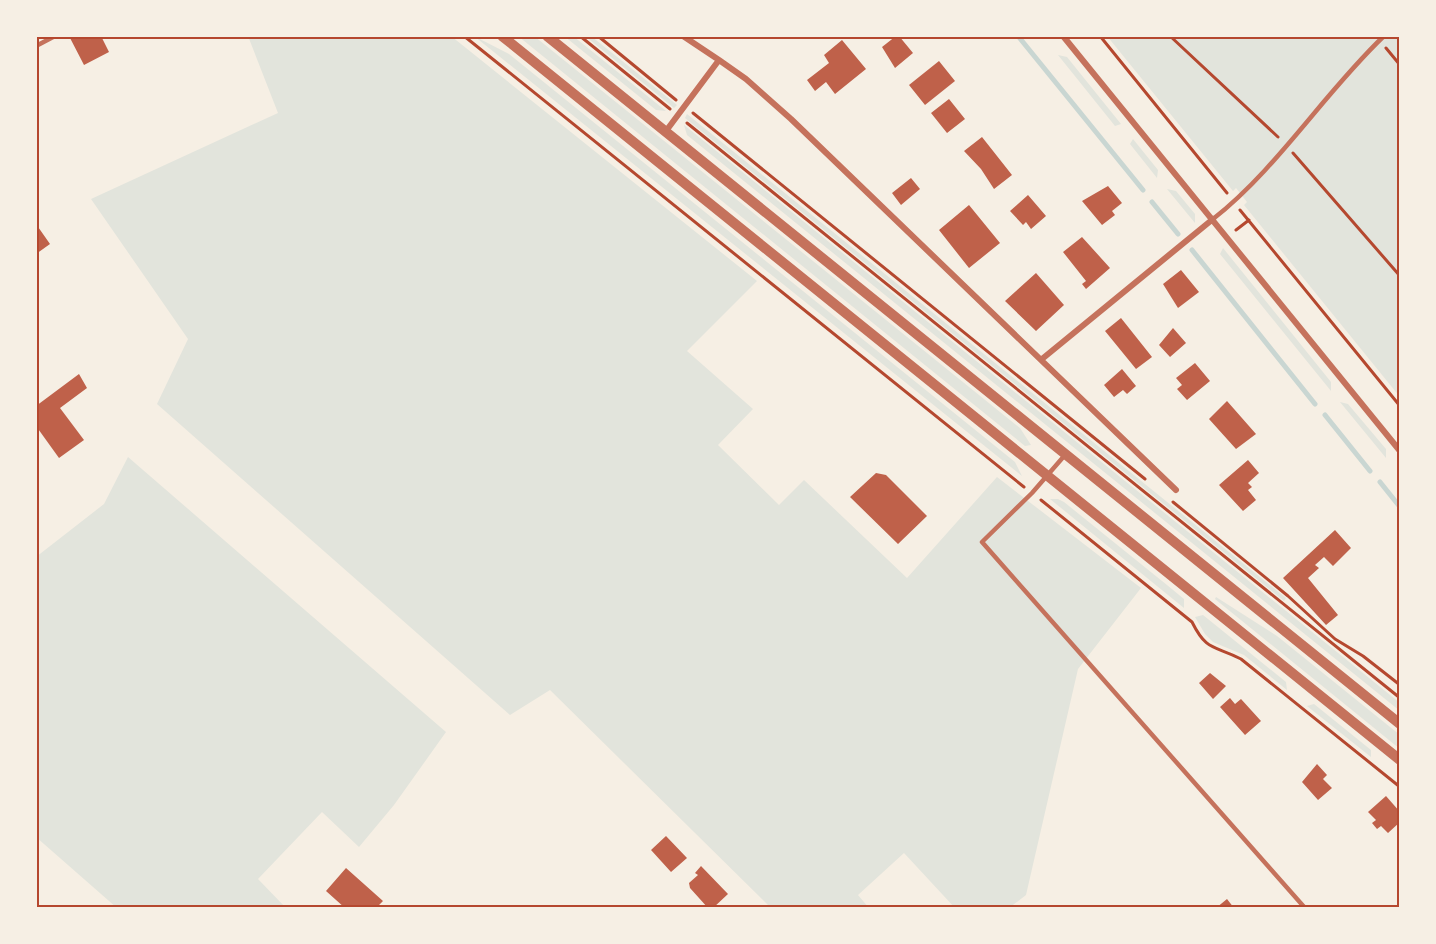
<svg xmlns="http://www.w3.org/2000/svg" width="1436" height="944" viewBox="0 0 1436 944" font-family="Rubik,sans-serif">
	<style>
		.green { fill: #e2e4dc }
		.lines { fill: none; stroke-linecap: round; stroke-linejoin: round }
		.stream { stroke: #c9d6d2; stroke-width: 5 }
		.building { fill: #bf614a }
		.path { stroke: #b5482f; stroke-width: 3 }
		.service { stroke: #c5725c; stroke-width: 4.5 }
		.minor { stroke: #c5725c; stroke-width: 6 }
		.tertiary { stroke: #c5725c; stroke-width: 10 }
		.neatline { fill: none; stroke: #b5482f; stroke-width: 2 }
	</style>
	<rect width="100%" height="100%" fill="#f6efe4"/>
	<path class="green" d="M248,36H451L757,281L687,351L753,409L718,445L779,505L804,480L907,578L997,477L1141,588L1078,669L1026,895L1009,908H955L904,853L858,895L869,908H771L550,690L510,715L157,404L188,339L91,199L278,113Z
		M474,36L509,54L1015,462L1022,476Z
		M518,36H534L1020,428L1031,445L1025,446Z
		M564,36H573L666,111L656,110Z
		M585,36H591L677,105L674,108Z
		M1107,36H1400V397L1244,205L1247,202L1236,188L1233,191Z
		M1058,55L1067,57L1121,124L1115,126Z
		M687,114L1286,598L1284,601L685,118Z
		M684,125L1400,703V711L687,135Z
		M1133,139L1158,170L1157,178L1130,144Z
		M1167,189L1176,191L1195,214V223Z
		M1223,248L1331,382V391L1220,254Z
		M1340,402L1348,404L1386,449V458Z
		M128,457L446,732L394,805L359,847L322,812L258,879L286,908H117L36,837V557L104,504Z
		M1050,499H1058L1064,502L1167,585L1184,599V608Z
		M1216,597L1277,636L1400,735V749L1215,599Z
		M1203,615L1286,682L1287,690L1244,655L1213,642L1205,634L1195,617Z
		M1314,704L1371,750V757L1307,706Z"/>
	<g class="lines">
		<path class="stream" d="M1018,36L1143,190
			M1152,202L1178,234
			M1192,250L1315,404
			M1325,415L1370,471
			M1380,482L1400,507"/>
	</g>
	<path class="building" d="M69,36H101L109,52L84,65Z
		M896,36H899L913,53L895,68L882,47Z
		M842,40L866,69L835,94L826,82L815,91L807,80L829,63L824,55Z
		M939,61L955,81L925,105L909,85Z
		M949,99L965,119L947,133L931,113Z
		M982,137L1012,175L994,189L981,169L964,151Z
		M911,178L920,189L901,205L892,193Z
		M1108,186L1122,203L1112,211L1115,215L1102,225L1082,201Z
		M1028,195L1046,216L1031,229L1026,222L1023,225L1010,211Z
		M969,205L1000,243L969,268L939,230Z
		M36,224L50,244L36,254Z
		M1082,237L1110,268L1086,289L1082,284L1086,281L1063,252Z
		M1181,270L1199,292L1178,308L1163,284Z
		M1036,273L1064,305L1036,331L1005,301Z
		M1121,318L1152,357L1136,369L1105,331Z
		M1173,328L1186,343L1170,357L1159,345Z
		M1195,363L1210,381L1187,400L1177,389L1182,385L1176,378Z
		M1122,369L1136,386L1127,394L1123,390L1114,397L1104,385Z
		M79,374L87,388L60,408L84,440L59,458L36,426V406Z
		M1227,401L1256,434L1236,449L1209,419Z
		M1248,460L1259,473L1248,483L1252,487L1248,490L1256,500L1243,511L1219,485Z
		M876,473L886,475L927,516L898,544L850,497Z
		M1335,530L1351,548L1333,566L1324,557L1315,565L1319,568L1308,578L1338,615L1326,625L1283,578Z
		M1210,673L1226,686L1213,699L1199,683Z
		M1230,698L1235,704L1241,699L1261,721L1245,735L1220,707Z
		M1317,764L1327,775L1323,779L1332,788L1318,800L1302,782Z
		M1386,796L1400,812V822L1388,833L1381,826L1377,829L1372,823L1376,820L1368,812Z
		M666,836L687,858L671,872L651,850Z
		M701,866L728,894L713,908H708L690,888L689,883L698,875L695,873Z
		M346,868L383,901L376,908H345L326,891Z
		M1227,899L1234,908H1216Z"/>
	<g class="lines">
		<path class="path" d="M464,36L1024,487
			M580,36L670,109
			M598,36L676,100
			M1100,36L1227,193
			M1170,36L1278,137
			M1386,48L1400,65
			M693,113L1145,479
			M687,123L1400,698
			M1293,153L1400,276
			M1240,210L1400,406
			M1236,230L1249,220
			M1041,500L1192,622C1207,652 1214,645 1241,659L1400,787
			M1173,502L1288,596L1335,639L1363,656L1400,685"/>
		<path class="service" d="M36,46L55,36
			M1213,219C1277,169 1324,93 1384,36
			M1065,455L1032,493L982,542L1305,908"/>
		<path class="minor" d="M683,36L719,60
			M1063,36L1400,451
			M666,131L719,60L746,79L791,119L1176,490
			M1042,359L1213,219"/>
		<path class="tertiary" d="M502,36L1400,760
			M547,36L1400,724"/>
	</g>
	<rect width="1436" height="944" fill="none" stroke="#f6efe4" stroke-width="75"/>
	<rect x="38" y="38" width="1360" height="868" class="neatline"/>
</svg>
